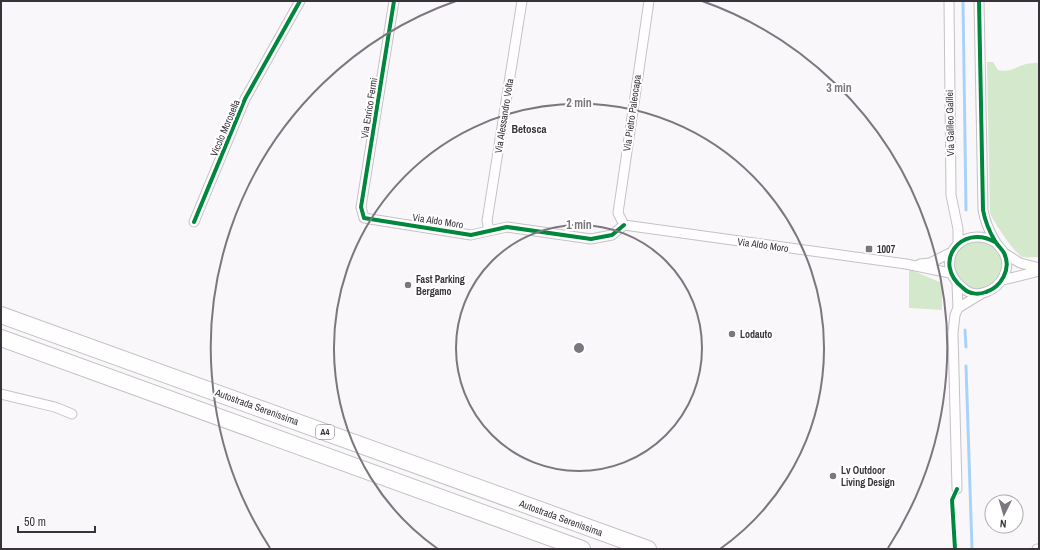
<svg xmlns="http://www.w3.org/2000/svg" width="1040" height="550" viewBox="0 0 1040 550" font-family="'Archivo Narrow',sans-serif">
	<style>
		.green { fill: #d4e9cb }
		.lines { fill: none; stroke-linecap: round; stroke-linejoin: round }
		.stream { stroke: #a8d3f8; stroke-width: 3 }
		.street-casing { stroke: #c5c1c6; stroke-width: 11 }
		.highway-casing { stroke: #c5c1c6; stroke-width: 18 }
		.street { stroke: #fefefe; stroke-width: 9 }
		.highway { stroke: #fefefe; stroke-width: 16 }
		.cycleway-casing { stroke: #fff; stroke-width: 6 }
		.cycleway { stroke: #00873e; stroke-width: 4 }
		.ring { fill: none; stroke: #7c777e; stroke-width: 2 }
		.poi-dot { fill: #7c777e; stroke: #fff; stroke-width: 1.5 }
		.labels { text-anchor: middle; dominant-baseline: central; stroke-width: 4; stroke-linejoin: round; paint-order: stroke }
		.shield { fill: #fff; stroke: #747075; stroke-width: 1 }
		.shield-label { font-size: 9px; font-weight: bold; fill: #38323a }
		.street-label { font-size: 10px; fill: #38323a; stroke: #fff }
		.poi-label { font-size: 10px; font-weight: bold; fill: #38323a; stroke: #fff; text-anchor: start }
		.neighbourhood-label { font-size: 11px; font-weight: bold; fill: #38323a; stroke: #fff }
		.centre { fill: #7c777e; stroke: #fff; stroke-width: 2 }
		.ring-label { font-size: 12px; text-anchor: middle; font-weight: bold; fill: #7c777e; stroke: #fff; stroke-width: 4; stroke-linejoin: round; paint-order: stroke }
	</style>
	<rect width="100%" height="100%" fill="#faf7fb"/>
	<path class="green" d="M987,62H993L998,70C1009,73 1016,67 1026,64C1030,63 1035,63 1039,63V257C1034,257 1028,258 1023,257C1016,256 993,221 990,213Z
		M954 265a24 24 0 1 1 48 0a24 24 0 1 1-48 0Z
		M909,269L942,283V310L909,308Z"/>
	<g class="lines">
		<path class="stream" d="M963,1L966,210
			M965,330L966,347
			M966,366L972,549"/>
		<defs>
			<path id="street" d="M394,1L361,207L364,218L471,235L507,227L591,239L612,235L624,225
				M949,1L951,195L958,229V244
				M979,1L983,210C985,221 989,231 995,241C997,245 1002,249 1004,253C1012,269 1001,287 986,292C978,295 969,294 963,288C931,263 961,223 995,242
				M194,222L245,99L300,1
				M624,225L906,264L950,273
				M624,225L618,213L649,1
				M489,231L487,221L522,1
				M1004,253L1020,263L1039,268
				M920,264L930,263L952,252
				M1003,280L1039,271
				M958,308L981,294
				M1,394L55,407L72,414
				M957,489L953,333L955,315L958,308L957,284
				M1037,549H1039"/>
			<path id="highway" d="M1,315L648,549
				M1,338L582,549"/>
		</defs>
		<use href="#street" class="street-casing"/>
		<use href="#highway" class="highway-casing"/>
		<use href="#street" class="street"/>
		<use href="#highway" class="highway"/>
		<defs>
			<path id="cycleway" d="M394,1L361,207L364,218L471,235L507,227L591,239L612,235L624,225
				M979,1L983,210C985,221 989,231 995,241C997,245 1002,249 1004,253C1012,269 1001,287 986,292C978,295 969,294 963,288C931,263 961,223 995,242
				M194,222L245,99L300,1
				M955,549L952,500L957,489"/>
		</defs>
		<use href="#cycleway" class="cycleway-casing"/>
		<use href="#cycleway" class="cycleway"/>
	</g>
	<g class="ring">
		<circle cx="579" cy="348" r="123"/>
		<path d="M438 549A245 245 0 1 1 720 549"/>
		<path d="M270 548A368 368 0 0 1 456 1M702 1A368 368 0 0 1 888 548"/>
	</g>
	<g class="poi-dot">
		<rect x="865" y="245" width="8" height="8" rx="2"/>
		<circle cx="408" cy="285" r="4"/>
		<circle cx="732" cy="334" r="4"/>
		<circle cx="833" cy="476" r="4"/>
	</g>
	<g class="labels">
		<rect class="shield" x="316" y="425" width="18" height="14" rx="3"/>
		<g class="shield-label">
			<text x="325" y="432">A4</text>
		</g>
		<g class="street-label">
			<text transform="translate(369 108) rotate(-81)">Via Enrico Fermi</text>
			<text transform="translate(632 113) rotate(-82)">Via Pietro Paleocapa</text>
			<text transform="translate(504 116) rotate(-81)">Via Alessandro Volta</text>
			<text transform="translate(950 123) rotate(-91)">Via Galileo Galilei</text>
			<text transform="translate(225 128) rotate(-67)">Vicolo Morosella</text>
			<text transform="translate(438 221) rotate(9)">Via Aldo Moro</text>
			<text transform="translate(763 245) rotate(8)">Via Aldo Moro</text>
			<text transform="translate(257 407) rotate(20)">Autostrada Serenissima</text>
			<text transform="translate(561 518) rotate(20)">Autostrada Serenissima</text>
		</g>
		<g class="poi-label">
			<text x="877" y="249">1007</text>
			<text x="416" y="279">Fast Parking<tspan x="416" dy="12">Bergamo</tspan></text>
			<text x="740" y="334">Lodauto</text>
			<text x="841" y="470">Lv Outdoor<tspan x="841" dy="12">Living Design</tspan></text>
		</g>
		<g class="neighbourhood-label">
			<text x="529" y="129">Betosca</text>
		</g>
	</g>
	<circle cx="579" cy="348" r="6" class="centre"/>
	<g class="ring-label">
		<text x="839" y="92">3 min</text>
		<text x="579" y="107">2 min</text>
		<text x="579" y="229">1 min</text>
	</g>
	<rect width="1040" height="550" fill="none" stroke="#38323a" stroke-width="4"/>
	<g transform="translate(1004 514) rotate(185)"><circle r="19" fill="#ffffff" stroke="#afadb0"/>
	<path d="M0-3L7 15L0 10L-7 15Z" fill="#7c777e"/>
	<text y="-6" font-size="11" font-weight="bold" text-anchor="middle" fill="#38323a">N</text>
	</g>
	<path d="M18 526v6h77v-6" fill="none" stroke="#38323a" stroke-width="2"/>
	<text x="24" y="526" font-size="12" fill="#38323a" stroke="#ffffff" stroke-width="3" paint-order="stroke">50 m</text>
</svg>
